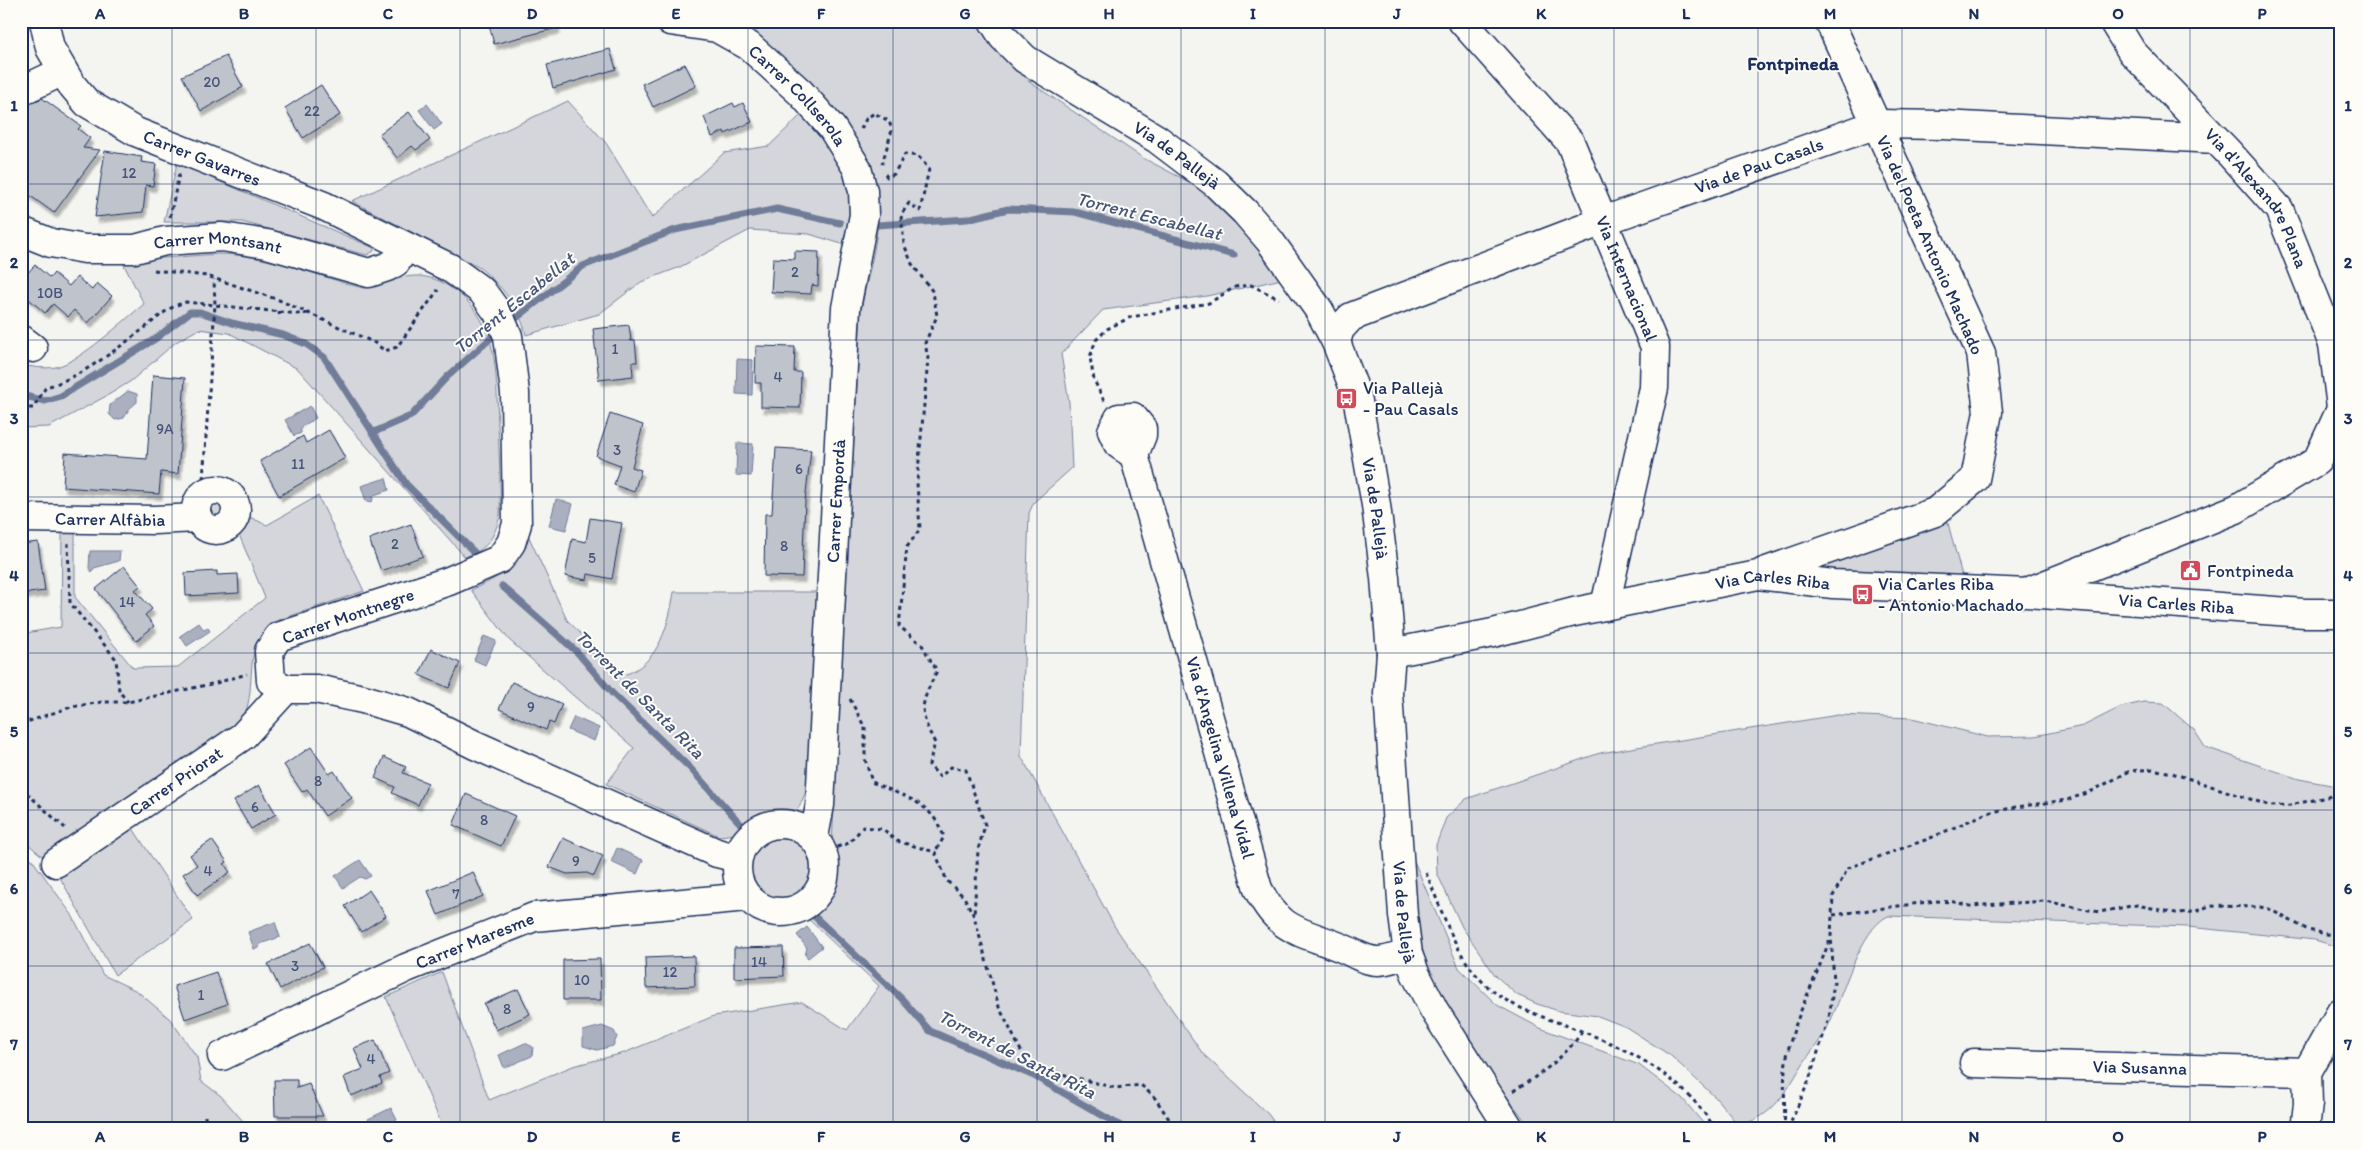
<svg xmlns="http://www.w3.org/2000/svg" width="2362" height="1150" viewBox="0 0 2362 1150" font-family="Itim,sans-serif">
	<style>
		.green { fill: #d4d6db; stroke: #78829c }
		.water { fill: #aab0bf; stroke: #717c98 }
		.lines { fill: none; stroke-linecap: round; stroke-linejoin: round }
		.stream { stroke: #717c98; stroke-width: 7 }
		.building { fill: #bfc3cc; stroke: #1b2f5e; filter: url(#shadow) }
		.minor-casing { stroke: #1b2f5e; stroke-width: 31 }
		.path { stroke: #1b2f5e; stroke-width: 3; stroke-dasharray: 4 4; stroke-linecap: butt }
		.minor { stroke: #fdfcf7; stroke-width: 28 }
		.grid { fill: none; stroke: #1b2f5e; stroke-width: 1; stroke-opacity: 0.55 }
		.labels { text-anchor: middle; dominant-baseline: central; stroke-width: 4; stroke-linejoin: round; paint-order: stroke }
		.number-label { font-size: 15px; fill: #44547a }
		.street-label { font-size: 18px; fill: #1b2f5e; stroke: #fdfcf7 }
		.poi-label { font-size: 18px; fill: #1b2f5e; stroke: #fdfcf7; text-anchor: start }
		.neighbourhood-label { font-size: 19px; font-weight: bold; fill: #1b2f5e; stroke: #fdfcf7 }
		.water-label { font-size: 19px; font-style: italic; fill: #46567b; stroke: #fdfcf7 }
		.neatline { fill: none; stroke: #1b2f5e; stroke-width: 2 }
		.grid-label { font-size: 16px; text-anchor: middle; font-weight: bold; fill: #1b2f5e }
	</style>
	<defs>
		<filter id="shadow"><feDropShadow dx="3" dy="5.5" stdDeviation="1" flood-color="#0004"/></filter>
	</defs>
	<rect width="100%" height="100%" fill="#f4f4f1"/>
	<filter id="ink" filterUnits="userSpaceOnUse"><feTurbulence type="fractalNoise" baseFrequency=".02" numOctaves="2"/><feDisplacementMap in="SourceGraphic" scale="10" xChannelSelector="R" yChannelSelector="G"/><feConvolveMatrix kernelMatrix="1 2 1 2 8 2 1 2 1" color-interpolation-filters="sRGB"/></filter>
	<g filter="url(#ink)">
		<path class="green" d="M761,21H976L1001,53L1051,83L1028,81L1143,158L1191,183L1226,211L1282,279L1207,296L1103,310L1061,354L1069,402L1072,468L1034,502L1029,513L1021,756L1115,927L1203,1054L1268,1114L1279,1129H427L441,1123L386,997L442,972L489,1100L573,1066L624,1053L714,1016L802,1002L847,1030L879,986L804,915C836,909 833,868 832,844L861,311C866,280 877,249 878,217C878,201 877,180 871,165C850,117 793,70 754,36Z
			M568,101L606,143L652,218L724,153L769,146L801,115C816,131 839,159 846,179C853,200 849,225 845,245L809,234L750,230L680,267L641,282L599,314L526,335C520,308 501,285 480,268L352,201Z
			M177,163L374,248V251L367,255L242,222H164Z
			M218,254C267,254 316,276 363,288C384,286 405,272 426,277C438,279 447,285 457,292C500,325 496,376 498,424C499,455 501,485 500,516C494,538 487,550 465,557L298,369L229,333L199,329L176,342L131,381L110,394L49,427L21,428V365C33,367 44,369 56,367C81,361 123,321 144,304L122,261Z
			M203 509a14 14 0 1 1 28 0a14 14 0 1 1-28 0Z
			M318,496L364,591L273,622C240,650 259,684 243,719L42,856L21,838V637L26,633L61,627L62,533H75V597L133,668L178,667L265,598L238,532L247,516L267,525Z
			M1946,516L1964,583L1818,573L1815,567Z
			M528,535L567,620L623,675C659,665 669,623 674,592H819L807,790L798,809L791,815L762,819L737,834L719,836L606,784L634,748L509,640L471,590C498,578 521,566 528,535Z
			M2144,702L2163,703L2194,730L2205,747L2299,779L2341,787V948L2315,940L2188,927L1888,916C1860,929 1843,995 1830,1022C1823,1039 1810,1052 1801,1067C1786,1092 1773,1116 1743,1124L1734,1120L1716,1098L1671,1056L1626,1027L1598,1016L1559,1011L1537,1004L1517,995L1495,975L1462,927L1437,873L1436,845L1446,818L1466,799L1600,753L1838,715L1912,718L1988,737L2035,736L2083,726L2121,707Z
			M132,827L193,920L115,975L59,876Z
			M744 868a36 36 0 1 1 72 0a36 36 0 1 1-72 0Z
			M21,850L31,858L72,915L103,975L137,991L170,1019L197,1057L201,1081L221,1096L250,1129H21Z
			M1412,856L1459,968L1497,1005L1540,1028L1639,1065L1682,1098L1708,1129H1531C1490,1072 1441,1016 1421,947C1413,919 1414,886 1412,856Z"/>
		<path class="water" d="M427,104L442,124L434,130L419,110Z
			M737,359L753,360L752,395L736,394Z
			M128,391L137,394V402L129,409L124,418L115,420L109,414L110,405Z
			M310,406L316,418L301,427V433L294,436L285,420Z
			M737,443L753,444L751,476L736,475Z
			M386,478L389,490L374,495L372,502L366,501L361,486Z
			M556,499L573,504L566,530L549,526Z
			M90,551H120L119,561L94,568L92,572L89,568Z
			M199,623L204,630L208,628L210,631L187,646L180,636Z
			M484,636L496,641L485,665L474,660Z
			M574,717L599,728L594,741L568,730Z
			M617,848L643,860L637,874L611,862Z
			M360,860L371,876L365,879L360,877L343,888L335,876Z
			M275,922L280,937L260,944L259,948L254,949L248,932Z
			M807,927L822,947L808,958L805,955L807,948L797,935Z
			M602,1026L614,1031L617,1037L613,1046L597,1050L583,1046V1031Z
			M525,1043L533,1047L532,1056L504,1068L499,1055Z
			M391,1108L397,1120L378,1129H373L368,1119Z"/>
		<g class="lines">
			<path class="stream" d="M877,225L967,219L1008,209L1075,212L1234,255
				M510,323L583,266L675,230L777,209L840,223
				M21,395L45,401L61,396L155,339L190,312H200L232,323L283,335L306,344L324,357L406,484L482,560
				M372,433L411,416L447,377L499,331
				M502,586L577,652L612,693L690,768L748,832
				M814,916L902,999L930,1031L1034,1076L1126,1129"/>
		</g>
		<path class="building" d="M488,21H556L557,28L494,44Z
			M610,49L616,69L553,88L547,65Z
			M226,56L243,87L201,111L182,76Z
			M685,64L696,86L653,107L642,84Z
			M321,85L340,115L303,138L285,108Z
			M42,98L81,126L78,129L90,138L83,148L100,150L54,213L21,189V117L30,104Z
			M733,103L735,107L743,103L752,122L725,134L724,131L712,137L704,117Z
			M409,112L430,140L416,150L412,146L397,158L379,134Z
			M105,151L142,157L141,162L156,164L153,186L146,185L143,212L95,217Z
			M795,251L819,252L818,286L812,285L811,294L771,292L773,258L795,259Z
			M35,265L50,278L54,273L69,286L77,277L92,290L97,283L112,296L88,323L74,310L68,317L53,304L45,313L21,292V280Z
			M629,325L631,341L635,340L637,362H632L633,376L599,380L593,329Z
			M756,346L795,347L794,372H801L800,408L761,407V383H755Z
			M153,375L185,378L178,474L161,472L159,494L63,487L65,453L147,459Z
			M610,414L643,425L632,467L641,470L634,492L614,485L620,465L596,456Z
			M329,430L345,458L279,496L260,461L303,436L306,443Z
			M776,448L811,450L805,501L802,577L764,576L765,514H772Z
			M590,518L622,523L612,579L588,574L587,580L565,576L572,539L586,542Z
			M411,524L423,556L381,571L369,539Z
			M38,542L45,591L21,594V544Z
			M124,566L140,586L135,590L152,609L145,615L154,626L136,641L96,589Z
			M217,571V575L238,574L239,593L186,596L185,573Z
			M431,649L460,663L449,688L419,675Z
			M512,682L562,704L554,724L549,722L546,730L499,709Z
			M311,747L329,774L334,771L352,798L325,816L307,789L302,792L284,765Z
			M384,757L406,767L403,773L428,783L418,805L392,793L395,787L375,778Z
			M259,785L276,814L251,829L234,801Z
			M466,794L515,816L501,846L453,825Z
			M563,838L603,856L594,876L587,873L567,874L549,867Z
			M212,840L227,862L224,864L230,872L197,895L183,874L197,865L190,855Z
			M473,872L483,896L438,915L428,891Z
			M369,890L386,916L361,932L345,906Z
			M310,943L323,967L280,989L268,964Z
			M783,947L784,976L734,978V948Z
			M694,956L695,986L646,988L645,958Z
			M600,959L601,1000H563V960Z
			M216,972L227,1004L185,1019L174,986Z
			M518,989L530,1014L496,1030L484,1004Z
			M375,1040L389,1073L380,1077L382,1083L351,1096L344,1077L363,1069L354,1048Z
			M274,1080H297V1088L309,1084L323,1116H275Z"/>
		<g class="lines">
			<defs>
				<g id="minor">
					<path id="s1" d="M44,21L50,48L71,84L87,103L136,132L324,206L450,268L482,291L498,313L508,336L515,393L517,524L511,543L500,559L449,581L278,637L269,651L271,681L286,689H316L363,699L408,712L475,745L717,853L737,858"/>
					<path id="s2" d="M670,21L717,28L749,46L801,93L832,128L857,168L863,191L864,215L846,308L820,805L814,837"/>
					<path id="s3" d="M993,21L1003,37L1025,59L1157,139L1215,183L1245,212L1270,241L1319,310L1336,342L1357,396L1376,505L1385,578L1391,653L1388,693L1403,915L1408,954L1415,973L1434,1010L1510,1129"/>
					<path id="s4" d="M1462,21L1570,142L1655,347L1654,388L1605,606"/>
					<path id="s5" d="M2113,21L2132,52L2230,154L2279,209L2333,344L2341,407"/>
					<path d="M21,91L63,71"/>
					<path id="s6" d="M21,231L51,243L85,249H135L165,241L222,237L267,244L369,273L387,267L396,262L405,248"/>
					<path d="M21,339L33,348"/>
					<path id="s7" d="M1336,342L1340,329L1351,317L1603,221L1877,124L1943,125L2216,139"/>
					<path id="s8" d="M1134,455L1118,444L1112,431L1119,418L1133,417L1142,428V435L1134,455L1258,889C1280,933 1301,931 1342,948C1354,953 1365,961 1378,961C1388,961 1399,956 1408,954"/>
					<circle cx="216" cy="510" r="20"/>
					<path id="s9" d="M21,518L154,520L198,518"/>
					<path d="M1764,572L1935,512L1975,479L1988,412L1981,353L1832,27L1828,21"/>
					<path d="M2032,590L2236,509L2317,461L2341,409"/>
					<path id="s10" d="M1391,653L1493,633L1574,612L1758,575L1833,584L2027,593L2305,613H2341"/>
					<circle cx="781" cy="868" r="44"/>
					<path id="s11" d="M56,863L243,736L286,689"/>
					<path id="s12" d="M222,1056L406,968L534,917L747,897"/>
					<path id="s13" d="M1974,1063L2307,1072"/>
					<path d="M2305,1129L2308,1104L2307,1072L2341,1012"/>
				</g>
			</defs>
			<use href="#minor" class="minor-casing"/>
			<path class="path" d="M861,129L866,119L874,113L889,121L892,130L882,164
				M885,174L887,177L894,174L905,154L918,156L929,169L920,211L909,203L901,215L904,244L912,264L933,292L937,316L925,343L928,359L917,483L920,529L907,547L899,626L922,645L937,671C920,705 918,710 935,743L929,765L940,777L951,767L966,770L985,825L978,850L974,916
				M170,217L179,174
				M154,270L207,276L279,300L375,343L385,351L397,347L438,290
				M279,311L280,319
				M1104,401L1094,380L1090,357L1096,340L1107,329L1131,317L1209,303L1235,287L1251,285L1279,299
				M21,408H33L46,387C80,378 114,351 142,330C158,318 167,307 186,302L299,314L311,313
				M202,495L215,305L214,279
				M68,543L70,603L116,659L119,691L128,702
				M850,699L865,728V759L872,782C905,798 931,800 944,837L935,852
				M21,724L71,707L102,702H128L216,683L247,674
				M21,788L65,828
				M837,847L849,843L863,827L883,829L897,841L935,852L947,881L964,897L974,916L999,1007L1028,1065L1115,1088L1141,1085L1155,1098L1173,1125L1191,1129
				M1426,873C1441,907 1453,950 1479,978C1504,1005 1532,1013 1565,1025C1622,1045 1683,1075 1715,1129
				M1833,915L1935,901L1955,902L1970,906L2045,901L2099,912L2137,905L2176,913L2194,912L2209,906L2260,907L2269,909L2308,930L2341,937
				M1513,1091C1540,1075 1564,1058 1582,1032
				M205,1116L206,1129
				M1784,1129C1786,1104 1782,1081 1787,1056C1795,1015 1817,978 1830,938
				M1788,1129L1809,1080L1829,1018L1834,982L1831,935L1833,896L1848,868L1928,839L1987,813L2016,807L2067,800L2090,792L2130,771L2152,769L2172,773L2271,806L2290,805L2341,794"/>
			<use href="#minor" class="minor"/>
		</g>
	</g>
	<path class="grid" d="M172,21V1129M316,21V1129M460,21V1129M604,21V1129M748,21V1129M893,21V1129M1037,21V1129M1181,21V1129M1325,21V1129M1469,21V1129M1614,21V1129M1758,21V1129M1902,21V1129M2046,21V1129M2190,21V1129M21,184H2341M21,340H2341M21,497H2341M21,653H2341M21,810H2341M21,966H2341"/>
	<defs>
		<symbol id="bus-square" viewBox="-11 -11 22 22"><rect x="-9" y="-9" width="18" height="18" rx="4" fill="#d1495b" stroke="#fdfcf7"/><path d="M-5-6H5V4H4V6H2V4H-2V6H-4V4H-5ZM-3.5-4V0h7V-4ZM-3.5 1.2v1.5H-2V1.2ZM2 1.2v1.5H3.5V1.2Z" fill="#fff"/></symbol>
		<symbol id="civic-square" viewBox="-11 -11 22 22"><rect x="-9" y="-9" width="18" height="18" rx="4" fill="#d1495b" stroke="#fdfcf7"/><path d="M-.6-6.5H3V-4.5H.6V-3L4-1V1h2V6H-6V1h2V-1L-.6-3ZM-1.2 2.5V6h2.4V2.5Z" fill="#fff"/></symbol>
	</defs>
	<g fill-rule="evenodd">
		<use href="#bus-square" x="1334" y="386" width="25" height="25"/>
		<use href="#civic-square" x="2178" y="558" width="25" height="25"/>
		<use href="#bus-square" x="1850" y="582" width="25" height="25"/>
	</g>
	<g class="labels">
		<g class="number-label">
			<text x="212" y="82">20</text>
			<text x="312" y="111">22</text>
			<text x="129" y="173">12</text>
			<text x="795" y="272">2</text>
			<text x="50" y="293">10B</text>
			<text x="615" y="349">1</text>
			<text x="778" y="377">4</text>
			<text x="165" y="429">9A</text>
			<text x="617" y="450">3</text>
			<text x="298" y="464">11</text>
			<text x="799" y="469">6</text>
			<text x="395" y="544">2</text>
			<text x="784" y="546">8</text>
			<text x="592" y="558">5</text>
			<text x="127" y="602">14</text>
			<text x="531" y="707">9</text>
			<text x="318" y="781">8</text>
			<text x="255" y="807">6</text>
			<text x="484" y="820">8</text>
			<text x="576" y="861">9</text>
			<text x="208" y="871">4</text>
			<text x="456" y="894">7</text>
			<text x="759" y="962">14</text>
			<text x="295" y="966">3</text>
			<text x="670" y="972">12</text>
			<text x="582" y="980">10</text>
			<text x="201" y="995">1</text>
			<text x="507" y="1009">8</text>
			<text x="371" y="1059">4</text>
		</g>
		<g class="street-label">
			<text stroke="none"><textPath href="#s2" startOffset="154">Carrer Collserola</textPath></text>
			<text stroke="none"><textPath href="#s3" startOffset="230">Via de Pallejà</textPath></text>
			<text stroke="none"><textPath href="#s1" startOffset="222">Carrer Gavarres</textPath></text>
			<text stroke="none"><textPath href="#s7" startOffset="465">Via de Pau Casals</textPath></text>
			<text stroke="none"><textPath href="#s5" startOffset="230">Via d'Alexandre Plana</textPath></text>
			<text transform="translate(1930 245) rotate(66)">Via del Poeta Antonio Machado</text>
			<text stroke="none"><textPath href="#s6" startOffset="201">Carrer Montsant</textPath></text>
			<text stroke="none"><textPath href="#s4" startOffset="310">Via Internacional</textPath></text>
			<text transform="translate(836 501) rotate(-87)">Carrer Empordà</text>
			<text stroke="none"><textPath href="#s3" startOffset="650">Via de Pallejà</textPath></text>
			<text stroke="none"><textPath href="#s9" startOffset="89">Carrer Alfàbia</textPath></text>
			<text stroke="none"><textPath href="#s10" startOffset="390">Via Carles Riba</textPath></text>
			<text stroke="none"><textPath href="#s10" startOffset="795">Via Carles Riba</textPath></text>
			<text transform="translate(348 616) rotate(-19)">Carrer Montnegre</text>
			<text stroke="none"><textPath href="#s8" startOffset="420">Via d'Angelina Villena Vidal</textPath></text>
			<text stroke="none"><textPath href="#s11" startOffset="145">Carrer Priorat</textPath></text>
			<text stroke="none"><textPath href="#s3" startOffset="1055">Via de Pallejà</textPath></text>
			<text stroke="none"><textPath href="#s12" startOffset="278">Carrer Maresme</textPath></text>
			<text stroke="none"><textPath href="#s13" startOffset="166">Via Susanna</textPath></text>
		</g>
		<g class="poi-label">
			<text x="1363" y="388">Via Pallejà<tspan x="1363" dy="21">- Pau Casals</tspan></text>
			<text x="2207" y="571">Fontpineda</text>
			<text x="1878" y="584">Via Carles Riba<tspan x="1878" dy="21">- Antonio Machado</tspan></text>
		</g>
		<g class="neighbourhood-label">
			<text x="1793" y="63">Fontpineda</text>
		</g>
		<g class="water-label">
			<text transform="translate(1149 216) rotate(14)">Torrent Escabellat</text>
			<text transform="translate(514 303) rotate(-39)">Torrent Escabellat</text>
			<text transform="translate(640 694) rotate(45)">Torrent de Santa Rita</text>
			<text transform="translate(1017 1054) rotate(27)">Torrent de Santa Rita</text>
		</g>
	</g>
	<rect width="2362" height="1150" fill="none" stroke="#fdfcf7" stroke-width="55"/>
	<rect x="28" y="28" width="2306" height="1094" class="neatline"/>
	<g class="grid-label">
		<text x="100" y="19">A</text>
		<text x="244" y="19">B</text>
		<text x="388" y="19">C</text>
		<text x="532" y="19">D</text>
		<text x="676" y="19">E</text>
		<text x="821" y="19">F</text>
		<text x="965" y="19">G</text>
		<text x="1109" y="19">H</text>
		<text x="1253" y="19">I</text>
		<text x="1397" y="19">J</text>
		<text x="1541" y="19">K</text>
		<text x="1686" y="19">L</text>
		<text x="1830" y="19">M</text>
		<text x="1974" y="19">N</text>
		<text x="2118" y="19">O</text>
		<text x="2262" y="19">P</text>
		<text x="14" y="111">1</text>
		<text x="2348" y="111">1</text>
		<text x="14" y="268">2</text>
		<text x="2348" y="268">2</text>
		<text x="14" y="424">3</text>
		<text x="2348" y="424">3</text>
		<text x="14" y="581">4</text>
		<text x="2348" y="581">4</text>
		<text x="14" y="737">5</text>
		<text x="2348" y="737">5</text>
		<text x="14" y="894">6</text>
		<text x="2348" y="894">6</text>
		<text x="14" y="1050">7</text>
		<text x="2348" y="1050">7</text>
		<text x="100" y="1142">A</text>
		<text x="244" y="1142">B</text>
		<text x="388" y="1142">C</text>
		<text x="532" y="1142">D</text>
		<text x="676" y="1142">E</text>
		<text x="821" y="1142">F</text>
		<text x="965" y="1142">G</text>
		<text x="1109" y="1142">H</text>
		<text x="1253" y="1142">I</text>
		<text x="1397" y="1142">J</text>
		<text x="1541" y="1142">K</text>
		<text x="1686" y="1142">L</text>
		<text x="1830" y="1142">M</text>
		<text x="1974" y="1142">N</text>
		<text x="2118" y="1142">O</text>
		<text x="2262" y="1142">P</text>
	</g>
</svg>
